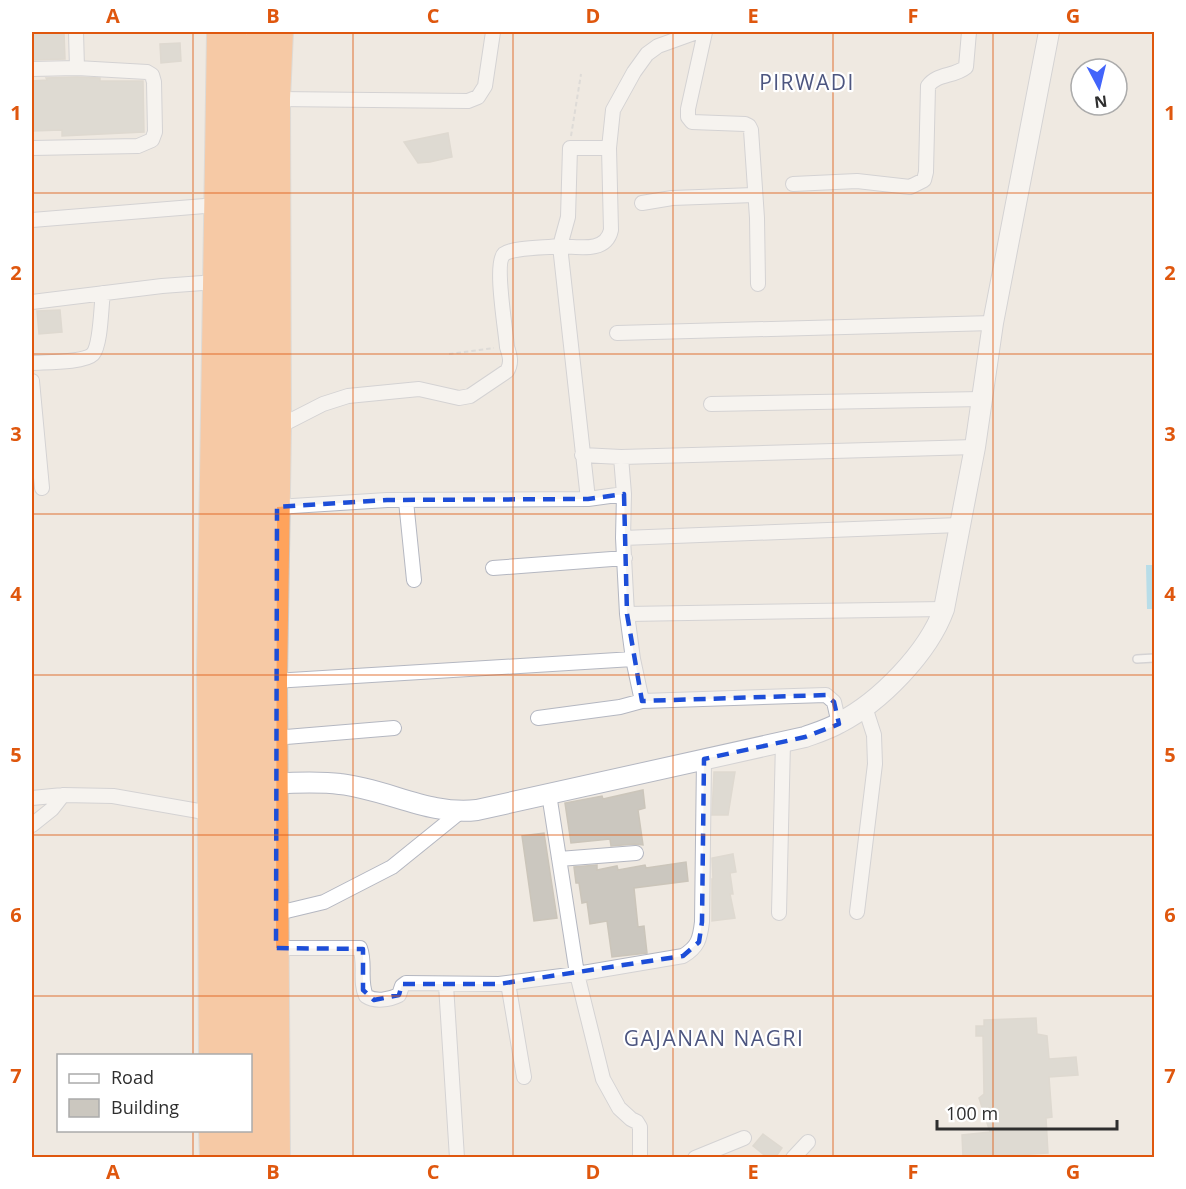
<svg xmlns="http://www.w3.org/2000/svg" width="1186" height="1189" viewBox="0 0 1186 1189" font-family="'Open Sans',sans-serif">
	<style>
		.water { fill: #75cff0 }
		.building { fill: #cbc7bf; stroke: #cbc5ba; stroke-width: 1.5 }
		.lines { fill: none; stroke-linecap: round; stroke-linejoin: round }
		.lane-casing { stroke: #b4b7c1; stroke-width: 10 }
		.street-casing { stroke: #b4b7c1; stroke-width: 16 }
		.secondary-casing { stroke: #b4b7c1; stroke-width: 22 }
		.highway-casing { stroke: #c9c9c9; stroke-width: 28 }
		.path { stroke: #c9c9c9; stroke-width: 2; stroke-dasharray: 4.5 3; stroke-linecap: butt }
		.lane { stroke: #fff; stroke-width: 7 }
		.street { stroke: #fff; stroke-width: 14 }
		.secondary { stroke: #fff; stroke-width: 20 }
		.highway { stroke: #ffa35c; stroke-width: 26 }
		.marked { fill: none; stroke: #1d4ed8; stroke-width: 4.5; stroke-dasharray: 12 8; stroke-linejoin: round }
		.grid { fill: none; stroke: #df570e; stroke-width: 1.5; stroke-opacity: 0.55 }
		.labels { text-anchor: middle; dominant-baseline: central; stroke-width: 4.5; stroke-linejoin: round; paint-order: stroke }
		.neighbourhood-label { font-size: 21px; letter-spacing: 1.5px; fill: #4d5680; stroke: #fff }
		.neatline { fill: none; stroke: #df570e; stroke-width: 2 }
		.grid-label { font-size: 20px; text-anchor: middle; font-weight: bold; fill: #df570e }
	</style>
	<rect width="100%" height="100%" fill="#efe9e1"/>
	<path class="water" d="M1146,565H1154V609H1147Z"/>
	<path class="building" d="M32,32H64L65,59L32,60Z
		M180,43L181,61L161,63L160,44Z
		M77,77L100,78V81H143L144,132L62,136V130L32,131V81L47,80L46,78Z
		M448,133L452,157L430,162L418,163L404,142Z
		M60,310L62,332L39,334L37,311Z
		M714,772H735L728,815H712Z
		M643,790L645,808L638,810L643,845L635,844L611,846L610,839L571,843L565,803L602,796L603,799Z
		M544,833L557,918L534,921L522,836Z
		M733,854L736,872L730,873L733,894H730L735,918L712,921V879H713L712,858Z
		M686,862L688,881L634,888L638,927L644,926L647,953L612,957L607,921L590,924L587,902L582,903L579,883H576L574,867L597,865V870L617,866L618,870L645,865L646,868Z
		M1036,1018L1037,1034L1047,1036L1049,1059L1076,1057L1078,1075L1049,1077L1052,1117L1046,1118L1048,1153L963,1158L962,1135L990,1132L979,1098L984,1094L983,1036H976V1026H984V1020Z
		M763,1134L782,1148L775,1158H768L753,1146Z"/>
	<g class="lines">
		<defs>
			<path id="lane" d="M1137,659L1154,658"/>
			<path id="street" d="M76,32L77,68
				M705,32L688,109V117L692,122L745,124L749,126L751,130L757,218L758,284
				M32,69L77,68L147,72L152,75L154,82L155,132L152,140L138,146L32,148
				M277,99L468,101L478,97L485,86L493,32
				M793,184L857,181L910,187L924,180L926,172L928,86C937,73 954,77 966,67L969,32
				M642,203L672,198L754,195
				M32,220L217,205
				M32,302L162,286L216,282
				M617,333L993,323
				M32,363C44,362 84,363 93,354C101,344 101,306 103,293
				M32,381L42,488
				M711,404L982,399
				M278,427L323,404L348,396L419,389L459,398L470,396L507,371C512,363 510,356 507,347C506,332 494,263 504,254C514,247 547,248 560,246L568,217L570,148H609
				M582,455L621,457L624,494L623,538L627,614L633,659L642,701L826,695L834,702L839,724
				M621,457L975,447
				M588,499L560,246C579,247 606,253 611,230L609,148L613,110L634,72L647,54L658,46L697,32
				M406,501L414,580
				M277,507L387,500L588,499L624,494
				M623,538L959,525
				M493,568L625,558
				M627,614L944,609
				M274,681L633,659
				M538,718L620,707L642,701
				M274,738L394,728
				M549,794L577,974L603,1079L619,1108L631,1119L637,1122L640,1127V1158
				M32,798L63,795L113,796L210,813
				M32,825L52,809L63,795
				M559,859L636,853
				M857,912L875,764L874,735L865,707
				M779,913L783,742
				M274,914L324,902L392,867L460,812
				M276,948H360C366,964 359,981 366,996C375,1002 389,1000 399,995L402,986L406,983L499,984L577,974L683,956C698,947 700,939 702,922L704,759
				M508,983L524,1077
				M446,985L457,1158
				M695,1158L744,1138
				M793,1158L808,1142"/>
			<path id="secondary" d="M275,783C296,783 319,781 340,784C387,789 430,816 477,810L805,737C816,733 829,729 839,723C880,702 928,653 944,609L975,447L993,323L1049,32"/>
			<path id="highway" d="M212,1056L210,667L220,32
				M235,1056L232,667L238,44
				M212,1130L213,1158
				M236,1130V1158
				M257,1158L252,667L260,32
				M277,1158L274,681L278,427L277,99L280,32"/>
		</defs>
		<use href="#lane" class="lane-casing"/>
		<use href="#street" class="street-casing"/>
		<use href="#secondary" class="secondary-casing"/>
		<use href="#highway" class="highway-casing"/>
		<path class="path" d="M571,136L581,74
			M449,354L494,348"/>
		<use href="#lane" class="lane"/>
		<use href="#street" class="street"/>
		<use href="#secondary" class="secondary"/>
		<use href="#highway" class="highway"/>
	</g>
	<path d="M0 0H1186V1189H0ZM624,494L627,614L642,701L826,695L834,702L839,724L805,737L704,759L702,922L699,942L683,956L499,984H402L399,995L374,1000L363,990V949L276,948L277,507L387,500L588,499Z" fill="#efe9e1" fill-opacity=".55" fill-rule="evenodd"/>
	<path class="marked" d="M624,494L627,614L642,701L826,695L834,702L839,724L805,737L704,759L702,922L699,942L683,956L499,984H402L399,995L374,1000L363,990V949L276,948L277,507L387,500L588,499Z"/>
	<path class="grid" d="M193,32V1056M353,32V1158M513,32V1158M673,32V1158M833,32V1158M993,32V1158M32,193H1154M32,354H1154M32,514H1154M32,675H1154M32,835H1154M32,996H1154M193,1130V1158"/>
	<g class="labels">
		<g class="neighbourhood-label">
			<text x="807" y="82">PIRWADI</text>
			<text x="714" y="1038">GAJANAN NAGRI</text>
		</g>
	</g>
	<rect width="1186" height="1189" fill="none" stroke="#ffffff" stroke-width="66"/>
	<rect x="57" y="1054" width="195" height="78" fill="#ffffff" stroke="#ababab" stroke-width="1.5"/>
	<rect x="69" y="1074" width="30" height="9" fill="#ffffff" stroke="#ababab" stroke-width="1.5"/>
	<text x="111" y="1084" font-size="18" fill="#2e2e2e">Road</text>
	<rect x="69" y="1099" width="30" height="18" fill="#cbc7bf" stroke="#ababab" stroke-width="1.5"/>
	<text x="111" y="1114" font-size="18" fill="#2e2e2e">Building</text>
	<g transform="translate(1099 87) rotate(173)"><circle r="28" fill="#ffffff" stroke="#ababab" stroke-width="1.5"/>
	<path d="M0-4.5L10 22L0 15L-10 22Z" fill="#4264fb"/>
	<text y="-9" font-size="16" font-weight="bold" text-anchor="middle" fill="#2e2e2e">N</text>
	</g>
	<path d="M937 1120v9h180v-9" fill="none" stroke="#2e2e2e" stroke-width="3"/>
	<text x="946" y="1120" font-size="18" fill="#2e2e2e" stroke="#ffffff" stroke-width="4.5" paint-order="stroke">100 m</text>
	<rect x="33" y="33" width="1120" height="1123" class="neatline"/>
	<g class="grid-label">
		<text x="113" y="23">A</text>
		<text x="273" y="23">B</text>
		<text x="433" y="23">C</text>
		<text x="593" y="23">D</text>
		<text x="753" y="23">E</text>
		<text x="913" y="23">F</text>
		<text x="1073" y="23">G</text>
		<text x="16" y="120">1</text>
		<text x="1170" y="120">1</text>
		<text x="16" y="280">2</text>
		<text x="1170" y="280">2</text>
		<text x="16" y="441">3</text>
		<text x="1170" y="441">3</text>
		<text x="16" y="601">4</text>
		<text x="1170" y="601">4</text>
		<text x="16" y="762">5</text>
		<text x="1170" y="762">5</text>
		<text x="16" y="922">6</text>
		<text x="1170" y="922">6</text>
		<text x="16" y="1083">7</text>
		<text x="1170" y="1083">7</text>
		<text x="113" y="1179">A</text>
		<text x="273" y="1179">B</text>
		<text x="433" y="1179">C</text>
		<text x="593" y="1179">D</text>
		<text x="753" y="1179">E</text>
		<text x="913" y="1179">F</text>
		<text x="1073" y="1179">G</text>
	</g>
</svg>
